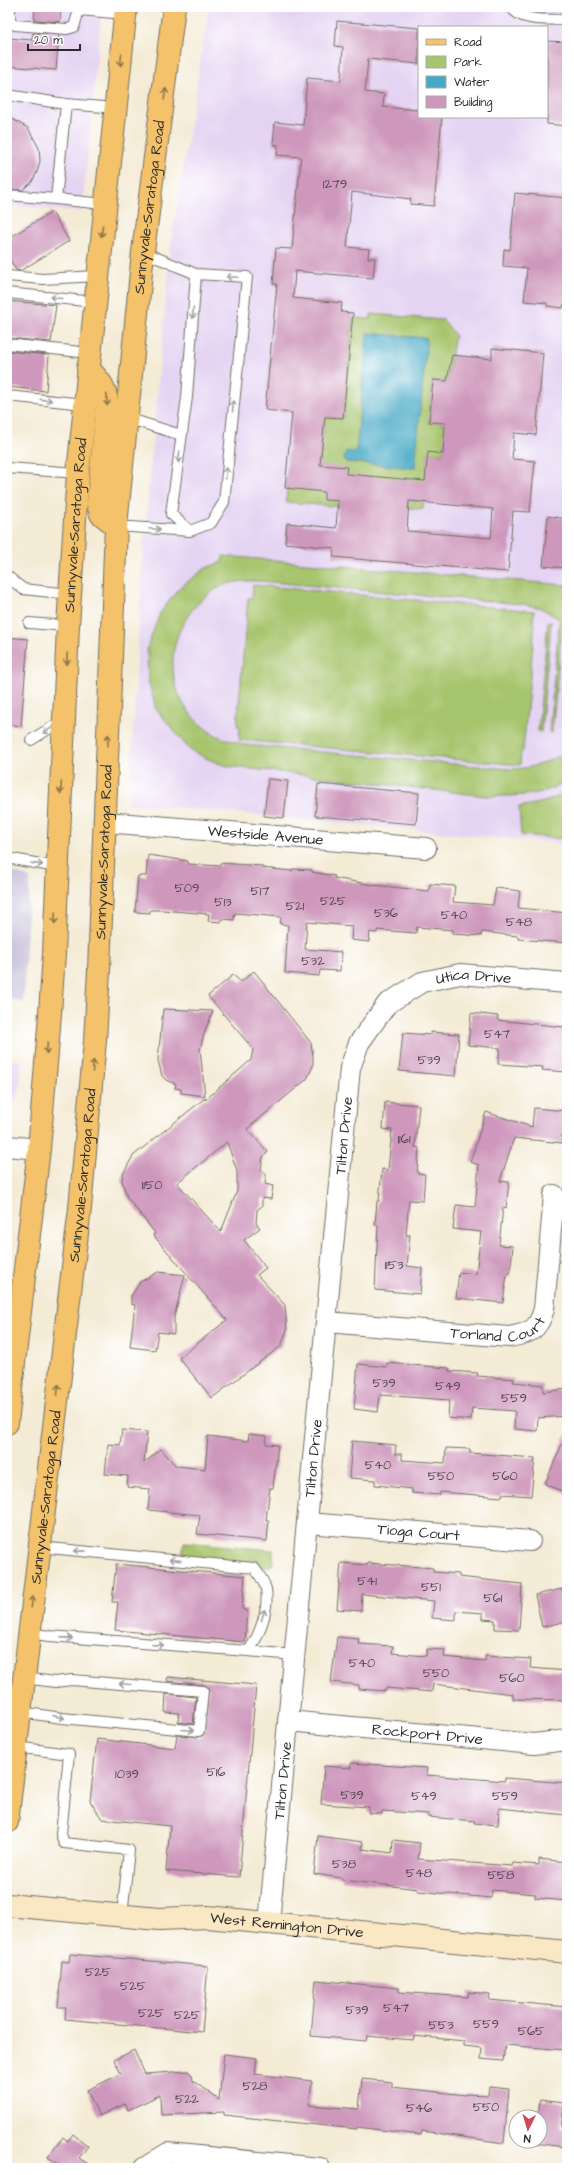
<svg xmlns="http://www.w3.org/2000/svg" width="574" height="2175" viewBox="0 0 574 2175" font-family="'Architects Daughter',sans-serif">
	<style>
		.built { fill: #e4d3f2; fill-rule: evenodd }
		.industrial { fill: #c6c0da }
		.green { fill: #a7c56d; stroke: #69784c }
		.water { fill: #46a9c6; stroke: #386a78 }
		.building { fill: #ce97bc; fill-rule: evenodd }
		.lines { fill: none; stroke-linecap: round; stroke-linejoin: round }
		.lane-casing { stroke: #716e66; stroke-width: 12 }
		.street-casing { stroke: #716e66; stroke-width: 22 }
		.secondary-casing { stroke: #716e66; stroke-width: 24 }
		.primary-casing { stroke: #716e66; stroke-width: 24 }
		.lane { stroke: #fff; stroke-width: 10 }
		.street { stroke: #fff; stroke-width: 20 }
		.secondary { stroke: #fae7c3; stroke-width: 22 }
		.primary { stroke: #f3c26a; stroke-width: 22 }
		.oneway { stroke: #8f764a }
		.oneway2 { stroke: #a0a0a0 }
		.labels { text-anchor: middle; dominant-baseline: central; stroke-width: 3; stroke-linejoin: round; paint-order: stroke }
		.number-label { font-size: 13px; fill: #54464f }
		.street-label { font-size: 15px; fill: #2b2b2b; stroke: #fff }
	</style>
	<rect width="100%" height="100%" fill="#fff"/>
	<filter id="ink" filterUnits="userSpaceOnUse"><feTurbulence type="fractalNoise" baseFrequency=".025" numOctaves="2"/><feDisplacementMap in="SourceGraphic" scale="8" xChannelSelector="R" yChannelSelector="G"/><feConvolveMatrix kernelMatrix="1 2 1 2 8 2 1 2 1" color-interpolation-filters="sRGB"/></filter>
	<filter id="wash" filterUnits="userSpaceOnUse"><feTurbulence type="fractalNoise" baseFrequency=".012" numOctaves="4" result="noise"/><feDisplacementMap in="SourceGraphic" scale="16" xChannelSelector="R" yChannelSelector="G"/><feGaussianBlur stdDeviation="0.9" result="paint"/><feColorMatrix in="noise" values="0 0 0 0 0 0 0 0 0 0 0 0 0 0 0 0 0 1.4 0 .05"/><feComposite in="paint" operator="in"/></filter>
	<g filter="url(#wash)">
		<rect width="100%" height="100%" fill="#f4ebd5"/>
		<path class="built" d="M7,7H102L82,212L7,205Z
			M209,7H567V844L129,803L144,537L171,243ZM419,27H547V117H419Z
			M7,1060L22,1061L20,1090L12,1107L7,1110Z"/>
		<path class="industrial" d="M7,870L30,878L23,1003L7,998Z"/>
		<path class="green" d="M371,314L443,320L455,335L447,381L433,380L429,422L473,426L444,444L443,454L428,452L423,509L342,504V507L286,502L287,488L318,483L325,417L343,418L353,318L371,319Z
			M223,556L567,585V624L541,608L522,604L258,581C245,581 231,581 220,587C164,617 155,694 209,731C220,739 234,741 246,745L511,769C535,768 546,763 567,751V782C538,797 518,796 486,796L226,766L208,759L190,750L156,709L148,680L147,648L160,613L179,588L206,568L222,562Z
			M253,585L534,611L533,623L535,624L523,751H521L520,765L239,740L240,726H237L248,598H252Z
			M548,621L551,622L541,732L538,731Z
			M559,622L562,623L552,733L549,732Z
			M567,793V839L521,835L519,807L544,802Z
			M184,1542L273,1550V1565L260,1568L182,1557Z"/>
		<path class="water" d="M367,333L427,338L415,468L346,462L344,460L346,451L356,452Z"/>
		<g id="blocks">
			<path class="building" d="M35,7H61L60,22L34,20Z
				M337,21L419,28V64L368,59L365,92L384,94L383,107L419,110V117H442L434,206L410,204L411,199L352,192L347,247L369,249L368,258H375L373,278L295,271L293,298L342,303L341,312L353,313L343,418L325,417L320,465L347,467L346,474L425,481L428,452L443,454L445,423L429,422L433,380L447,381L452,355L492,359V348L543,353L536,435L514,433L512,459L535,461L530,512L513,511L508,572L333,557L334,548L285,543L287,523L336,528L338,501L324,500V492L285,488L292,413L265,410L277,284H273L276,248L292,249L301,157L277,155L278,145L273,144L275,122L303,125L307,78L341,81L343,47L335,46ZM409,501L493,509L491,538L407,531Z
				M33,33L59,35L56,70L7,66V38L32,40Z
				M547,41L567,42V126L547,124Z
				M7,116L28,128L39,148L40,161L37,172L32,182L22,190L7,189Z
				M515,193L567,198V304H564L563,308L547,306V303L524,301L527,268L503,266L504,249L510,250Z
				M52,212L69,241L20,271L16,270L7,255V239Z
				M7,301L56,305L51,342L7,338Z
				M7,351L49,355L46,391L7,387Z
				M548,516L567,519V568L543,566Z
				M7,637L28,639L21,726L7,724Z
				M268,779L288,781L284,818L264,816Z
				M318,784L419,793L416,824L315,816Z
				M148,855L188,861V864L220,866V863L262,866V868L292,871V869L312,870V872L335,876L334,878L373,885L429,891L430,884L455,886L453,902L493,905L496,888L520,891L518,908L567,913V943L518,939V936L482,932L481,936L453,934V930L417,927L416,933L377,930V933L370,932L369,942L351,940L352,926L307,922L305,949L341,952L340,971L320,970L319,976L285,973L288,925L280,924L281,917L235,913L234,920L222,919L221,922L208,921L209,914L162,910H150V913L135,912L138,876H146Z
				M254,971L311,1043L313,1057V1066L307,1079L247,1129L268,1152L263,1157L261,1169L266,1175L265,1184L273,1186L271,1199L262,1198V1206L257,1210L256,1223L260,1228L244,1240L266,1268L257,1275L285,1305L287,1330L281,1346L212,1398L179,1358L227,1320L153,1235L155,1233L127,1197L122,1181L123,1174L133,1156L205,1098V1100L251,1060L253,1049L208,996L233,975L241,982ZM227,1142L237,1171V1191L221,1232L177,1183Z
				M163,1009L213,1011L204,1034L200,1049L205,1096L181,1093V1089L175,1088L176,1084L166,1080L162,1076L158,1060Z
				M471,1013L498,1016L497,1020L564,1027V1030H567V1072L542,1070L543,1067L498,1064L500,1048L468,1045Z
				M431,1032L459,1034L456,1076L399,1071L403,1033L431,1035Z
				M385,1102L419,1105L415,1147L419,1148L417,1173L425,1174L423,1201L409,1200L406,1235H410L407,1266L422,1268L420,1294L375,1290L378,1225H375L377,1201H379L382,1169L388,1170L392,1130L383,1129Z
				M534,1108L567,1111V1137L561,1136L563,1137L562,1143L514,1138L500,1181L509,1182L506,1208L503,1207L499,1245L513,1246L510,1274H507L503,1303L456,1298L459,1272L476,1274L481,1232L453,1229L456,1205L475,1207L479,1165L470,1162L486,1112L532,1127Z
				M158,1272L185,1275L174,1317V1334L158,1332L155,1350L130,1347L135,1305L131,1304V1296L140,1282Z
				M387,1363L449,1368V1371L478,1373L477,1376L514,1379L513,1382L543,1385V1392L567,1389V1416L538,1418L537,1431L514,1429L515,1411L472,1408L471,1420L448,1418L449,1400L380,1395L378,1412L354,1409L358,1364L387,1367Z
				M122,1430L147,1432L144,1463L161,1449L176,1466L205,1469L208,1436L248,1441L249,1434L267,1436L266,1444L278,1445L273,1488H270L266,1520H269L267,1541L197,1534L200,1515L148,1510L150,1489L127,1487L128,1476L105,1474L108,1444L120,1445Z
				M567,1432V1493L545,1484Z
				M352,1441L396,1445L395,1454H402V1460L445,1463L446,1448L470,1449V1453L535,1458L531,1496L502,1494V1497L440,1492V1495L412,1493V1489L375,1485V1480L349,1478Z
				M341,1563L368,1565V1563L433,1568V1572L459,1574V1577L522,1584L519,1630L495,1629V1620L483,1619V1613L456,1611V1620L432,1618L434,1601L362,1594L361,1611L337,1609Z
				M116,1564L245,1576L242,1609L247,1610L245,1642L115,1630L118,1602H112Z
				M562,1589L564,1594H567V1621L542,1627L535,1595Z
				M337,1637L359,1639L358,1644L393,1646L392,1653L426,1656L427,1649L445,1650L444,1657L485,1661V1656L531,1659L530,1668L567,1671V1700L513,1699V1694L433,1684L432,1692L386,1688V1691L359,1689V1685L331,1682Z
				M168,1677L256,1685L239,1877L166,1871L170,1826L102,1819L90,1801L97,1739L175,1748L177,1735L199,1737L204,1734L209,1688L204,1685L167,1681Z
				M166,1694L196,1697L193,1724L178,1722L179,1713L165,1712Z
				M351,1763L427,1768L426,1775L505,1781V1778L567,1783V1815L499,1808L498,1825L474,1823L475,1821L428,1817V1814L382,1811V1814L368,1813L369,1807L321,1804L324,1766L351,1768Z
				M318,1836L363,1842L362,1849L392,1853L393,1840L420,1843L418,1859L512,1866L513,1863L539,1865V1859L567,1862V1901L535,1898V1894L492,1890L491,1898L418,1891V1889L342,1880V1878L314,1874Z
				M70,1954L208,1966L202,2032L65,2019L66,2007H58L62,1961L69,1962Z
				M316,1980L399,1988V1992L439,1995L468,1997L469,1992L490,1994L489,2000L567,2007L566,2050L505,2045L503,2061L481,2059L482,2048L464,2046V2041L414,2036L413,2040L367,2036L366,2041L311,2036Z
				M134,2050L145,2074L188,2071L192,2075L193,2081L219,2100L224,2054L257,2058L255,2074L312,2081L309,2105L359,2109L362,2079L392,2082V2087L466,2095V2094L488,2095L489,2087L509,2089L504,2143L422,2131L421,2135L357,2127V2129L279,2121L224,2115V2112L161,2115L160,2095L128,2110L125,2104L99,2116L87,2090L121,2074L114,2060Z
				M540,2100L564,2103L561,2127L566,2128L564,2147L534,2143L535,2141H540V2117H538Z
				M73,2134L88,2146L79,2158L94,2168H63L48,2157L63,2137L68,2141Z"/>
		</g>
	</g>
	<g filter="url(#ink)">
		<use href="#blocks" fill-opacity="0" stroke="#716e66" stroke-width="1"/>
		<g class="lines">
			<defs>
				<path id="lane" d="M10,7V22L15,25L67,29L74,27L79,10
					M77,7L79,10L125,14
					M511,7C521,23 551,19 567,20
					M7,95L66,104
					M7,195L56,199
					M104,204L56,199L66,104L116,108
					M7,276L43,279L97,276
					M7,293L95,302
					M7,344L89,353
					M7,396L84,404
					M127,418L181,435
					M7,468L78,473
					M116,526L190,531L211,523L224,502L247,277L196,274L143,252
					M190,531L171,514L187,397L196,274
					M7,576L23,589L70,594
					M29,623L68,626
					M31,740L63,720
					M7,858L57,867
					M29,1633L49,1636L248,1651C260,1636 269,1609 266,1589C264,1581 259,1574 254,1568L39,1547
					M248,1651L294,1655
					M20,1712L62,1718L199,1731L203,1691L72,1680L55,1682L24,1678
					M16,1747L69,1754L61,1834L64,1843L129,1850L122,1915"/>
				<g id="street">
					<path id="s1" d="M105,822L426,848"/>
					<path d="M7,1146L39,1149"/>
					<path id="s2" d="M326,1322L509,1337C530,1333 538,1331 544,1309L554,1195"/>
					<path id="s3" d="M307,1523L530,1541"/>
					<path id="s4" d="M288,1721L534,1744L567,1740"/>
					<path id="s5" d="M269,1923L350,1068L359,1043L387,1004L422,982L460,974L567,983"/>
					<path d="M144,2168L168,2153L320,2168"/>
				</g>
				<g id="secondary">
					<path id="s6" d="M7,1905L159,1919L207,1917L567,1952"/>
				</g>
				<g id="primary">
					<path d="M88,368C99,380 106,387 107,403L98,504L101,514L116,526"/>
					<path id="s7" d="M7,1423L39,1149L49,1027L54,954L68,626L78,473L126,7"/>
					<path id="s8" d="M7,1822L80,1208L95,1041L99,970L116,526L143,252L174,7"/>
				</g>
			</defs>
			<use href="#lane" class="lane-casing"/>
			<use href="#street" class="street-casing"/>
			<use href="#secondary" class="secondary-casing"/>
			<use href="#primary" class="primary-casing"/>
			<use href="#lane" class="lane"/>
			<use href="#street" class="street"/>
			<use href="#secondary" class="secondary"/>
			<use href="#primary" class="primary"/>
		</g>
		<defs><path id="oneway-shaft" d="M-6 0H5M1.5-3L5.5 0L1.5 3" fill="none" stroke-width="1.6" stroke-linecap="round" stroke-linejoin="round"/></defs>
		<g class="oneway">
			<use href="#oneway-shaft" transform="translate(121 60) rotate(96)"/>
			<use href="#oneway-shaft" transform="translate(165 94) rotate(-82)"/>
			<use href="#oneway-shaft" transform="translate(102 231) rotate(96)"/>
			<use href="#oneway-shaft" transform="translate(107 400) rotate(88)"/>
			<use href="#oneway-shaft" transform="translate(67 659) rotate(92)"/>
			<use href="#oneway-shaft" transform="translate(108 740) rotate(-88)"/>
			<use href="#oneway-shaft" transform="translate(61 788) rotate(93)"/>
			<use href="#oneway-shaft" transform="translate(55 918) rotate(92)"/>
			<use href="#oneway-shaft" transform="translate(47 1048) rotate(95)"/>
			<use href="#oneway-shaft" transform="translate(93 1066) rotate(-85)"/>
			<use href="#oneway-shaft" transform="translate(58 1390) rotate(-83)"/>
			<use href="#oneway-shaft" transform="translate(32 1602) rotate(-83)"/>
		</g>
		<g class="oneway2">
			<use href="#oneway-shaft" transform="translate(232 277) rotate(-177)"/>
			<use href="#oneway-shaft" transform="translate(56 298) rotate(-175)"/>
			<use href="#oneway-shaft" transform="translate(193 313) rotate(94)"/>
			<use href="#oneway-shaft" transform="translate(46 400) rotate(6)"/>
			<use href="#oneway-shaft" transform="translate(233 406) rotate(-84)"/>
			<use href="#oneway-shaft" transform="translate(179 457) rotate(97)"/>
			<use href="#oneway-shaft" transform="translate(226 473) rotate(-86)"/>
			<use href="#oneway-shaft" transform="translate(155 529) rotate(3)"/>
			<use href="#oneway-shaft" transform="translate(48 730) rotate(149)"/>
			<use href="#oneway-shaft" transform="translate(37 864) rotate(8)"/>
			<use href="#oneway-shaft" transform="translate(80 1551) rotate(-179)"/>
			<use href="#oneway-shaft" transform="translate(175 1560) rotate(-174)"/>
			<use href="#oneway-shaft" transform="translate(263 1615) rotate(-74)"/>
			<use href="#oneway-shaft" transform="translate(67 1638) rotate(4)"/>
			<use href="#oneway-shaft" transform="translate(158 1645) rotate(4)"/>
			<use href="#oneway-shaft" transform="translate(125 1684) rotate(-175)"/>
			<use href="#oneway-shaft" transform="translate(59 1717) rotate(13)"/>
			<use href="#oneway-shaft" transform="translate(188 1730) rotate(5)"/>
		</g>
	</g>
	<g class="labels">
		<g class="number-label">
			<text x="335" y="184">1279</text>
			<text x="187" y="888">509</text>
			<text x="260" y="891">517</text>
			<text x="333" y="901">525</text>
			<text x="223" y="902">513</text>
			<text x="295" y="906">521</text>
			<text x="386" y="913">536</text>
			<text x="454" y="915">540</text>
			<text x="519" y="922">548</text>
			<text x="313" y="961">532</text>
			<text x="497" y="1034">547</text>
			<text x="429" y="1060">539</text>
			<text x="404" y="1139">1161</text>
			<text x="152" y="1185">1150</text>
			<text x="394" y="1265">1153</text>
			<text x="384" y="1383">539</text>
			<text x="448" y="1386">549</text>
			<text x="514" y="1398">559</text>
			<text x="378" y="1465">540</text>
			<text x="441" y="1476">550</text>
			<text x="505" y="1476">560</text>
			<text x="367" y="1581">541</text>
			<text x="431" y="1587">551</text>
			<text x="493" y="1598">561</text>
			<text x="362" y="1663">540</text>
			<text x="436" y="1673">550</text>
			<text x="512" y="1678">560</text>
			<text x="216" y="1772">516</text>
			<text x="127" y="1774">1039</text>
			<text x="352" y="1795">539</text>
			<text x="424" y="1796">549</text>
			<text x="505" y="1796">559</text>
			<text x="344" y="1864">538</text>
			<text x="419" y="1873">548</text>
			<text x="501" y="1875">558</text>
			<text x="98" y="1972">525</text>
			<text x="133" y="1986">525</text>
			<text x="396" y="2008">547</text>
			<text x="357" y="2010">539</text>
			<text x="151" y="2013">525</text>
			<text x="187" y="2015">525</text>
			<text x="486" y="2024">559</text>
			<text x="441" y="2025">553</text>
			<text x="531" y="2031">565</text>
			<text x="255" y="2086">528</text>
			<text x="187" y="2099">522</text>
			<text x="486" y="2107">550</text>
			<text x="419" y="2108">546</text>
		</g>
		<g class="street-label">
			<text stroke="none"><textPath href="#s8" startOffset="1622">Sunnyvale-Saratoga Road</textPath></text>
			<text stroke="none"><textPath href="#s7" startOffset="901">Sunnyvale-Saratoga Road</textPath></text>
			<text stroke="none"><textPath href="#s1" startOffset="161">Westside Avenue</textPath></text>
			<text stroke="none"><textPath href="#s8" startOffset="975">Sunnyvale-Saratoga Road</textPath></text>
			<text stroke="none"><textPath href="#s5" startOffset="1027">Utica Drive</textPath></text>
			<text stroke="none"><textPath href="#s5" startOffset="791">Tilton Drive</textPath></text>
			<text stroke="none"><textPath href="#s8" startOffset="651">Sunnyvale-Saratoga Road</textPath></text>
			<text stroke="none"><textPath href="#s2" startOffset="174">Torland Court</textPath></text>
			<text stroke="none"><textPath href="#s5" startOffset="467">Tilton Drive</textPath></text>
			<text stroke="none"><textPath href="#s8" startOffset="327">Sunnyvale-Saratoga Road</textPath></text>
			<text stroke="none"><textPath href="#s3" startOffset="112">Tioga Court</textPath></text>
			<text stroke="none"><textPath href="#s4" startOffset="140">Rockport Drive</textPath></text>
			<text stroke="none"><textPath href="#s5" startOffset="143">Tilton Drive</textPath></text>
			<text stroke="none"><textPath href="#s6" startOffset="281">West Remington Drive</textPath></text>
		</g>
	</g>
	<rect width="574" height="2175" fill="none" stroke="#fff" stroke-width="24"/>
	<rect x="418" y="26" width="130" height="92" fill="#ffffff" stroke="#aaaaaa"/>
	<rect x="426" y="39" width="20" height="6" fill="#f3c26a" stroke="#aaaaaa"/>
	<text x="454" y="46" font-size="12" fill="#2b2b2b">Road</text>
	<rect x="426" y="56" width="20" height="12" fill="#a7c56d" stroke="#aaaaaa"/>
	<text x="454" y="66" font-size="12" fill="#2b2b2b">Park</text>
	<rect x="426" y="76" width="20" height="12" fill="#46a9c6" stroke="#aaaaaa"/>
	<text x="454" y="86" font-size="12" fill="#2b2b2b">Water</text>
	<rect x="426" y="96" width="20" height="12" fill="#ce97bc" stroke="#aaaaaa"/>
	<text x="454" y="106" font-size="12" fill="#2b2b2b">Building</text>
	<g transform="translate(528 2129) rotate(185)"><circle r="19" fill="#ffffff" stroke="#aaaaaa"/>
	<path d="M0-3L7 15L0 10L-7 15Z" fill="#d1495b"/>
	<text y="-6" font-size="11" font-weight="bold" text-anchor="middle" fill="#2b2b2b">N</text>
	</g>
	<path d="M28 44v6h52v-6" fill="none" stroke="#2b2b2b" stroke-width="2"/>
	<text x="34" y="44" font-size="12" fill="#2b2b2b" stroke="#ffffff" stroke-width="3" paint-order="stroke">20 m</text>
</svg>
